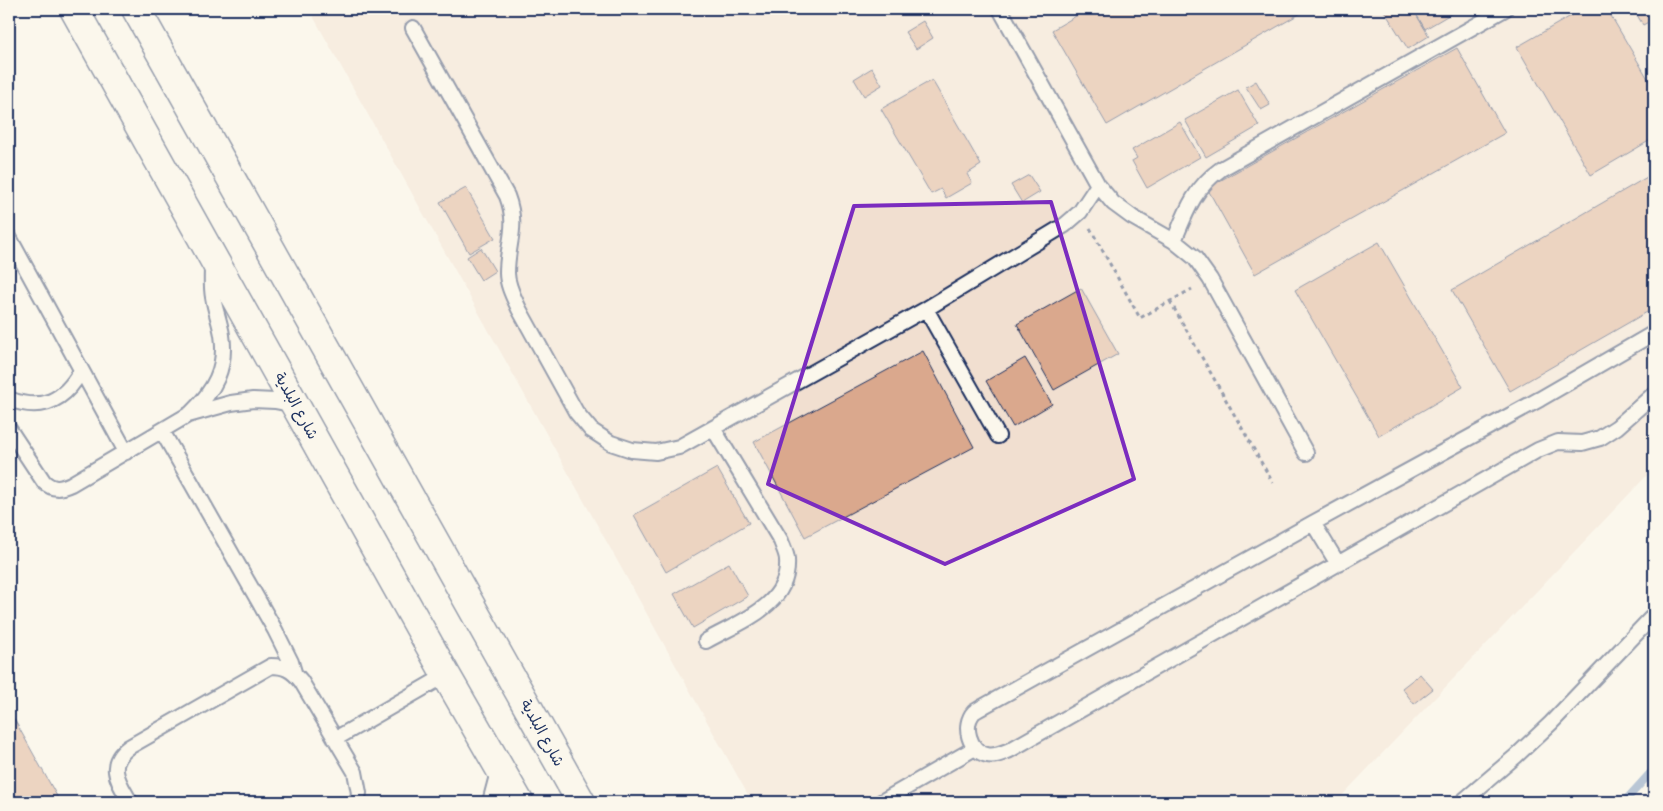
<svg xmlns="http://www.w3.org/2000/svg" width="1663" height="811" viewBox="0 0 1663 811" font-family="'Balsamiq Sans','Playpen Sans Arabic',sans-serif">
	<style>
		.built { fill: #f1dfd0 }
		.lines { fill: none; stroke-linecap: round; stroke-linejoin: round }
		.stream { stroke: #688bb9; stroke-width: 8 }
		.building { fill: #daa88d; stroke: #1b2f5e }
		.lane-casing { stroke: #1b2f5e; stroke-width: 18 }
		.primary-casing { stroke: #1b2f5e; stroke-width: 31 }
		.path { stroke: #1b2f5e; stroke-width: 3; stroke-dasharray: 4 4; stroke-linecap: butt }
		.lane { stroke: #fbf7ec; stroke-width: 14 }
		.primary { stroke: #fbf7ec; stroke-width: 28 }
		.marked { fill: none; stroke: #7b2cbf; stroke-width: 4; stroke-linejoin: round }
		.labels { text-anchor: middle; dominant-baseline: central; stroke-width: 4.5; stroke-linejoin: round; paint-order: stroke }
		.street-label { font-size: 15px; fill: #1b2f5e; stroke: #fbf7ec }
	</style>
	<rect width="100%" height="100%" fill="#fbf7ec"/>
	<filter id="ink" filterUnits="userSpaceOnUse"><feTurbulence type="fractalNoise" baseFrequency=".02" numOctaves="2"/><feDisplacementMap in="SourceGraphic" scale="10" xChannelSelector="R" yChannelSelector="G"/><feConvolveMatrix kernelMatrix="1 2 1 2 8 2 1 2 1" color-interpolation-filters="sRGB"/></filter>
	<g filter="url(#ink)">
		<path class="built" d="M309,9H1654V468L1336,802H752Z"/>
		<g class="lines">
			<path class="stream" d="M1624,802L1654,769"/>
		</g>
		<path class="building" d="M1088,9H1308L1107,125L1052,30Z
			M1383,9H1413L1429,36L1408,49Z
			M1413,9H1459L1425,29Z
			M1583,9H1607L1654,89V138L1591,175L1517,47Z
			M1636,9H1654V19L1643,25L1634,10Z
			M923,21L933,38L916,49L905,32Z
			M1457,48L1505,133L1255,274L1207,188Z
			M872,68L882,85L864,96L854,79Z
			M932,80L981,165L967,174L972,183L946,198L941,189L931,194L881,109Z
			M1256,81L1270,105L1261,110L1246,87Z
			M1238,90L1259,126L1206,157L1185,120Z
			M1180,122L1200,157L1147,188L1132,161L1137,158L1132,150Z
			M1654,173V308L1510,391L1452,290Z
			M1029,175L1040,192L1022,203L1011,185Z
			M466,188L495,238L469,253L440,202Z
			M1379,242L1463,387L1379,436L1295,290Z
			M481,248L495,271L481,280L467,257Z
			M1081,288L1118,354L1054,390L1017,324Z
			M923,351L974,447L805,537L754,442Z
			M1025,358L1052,404L1013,427L986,381Z
			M717,468L749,523L666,572L634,515Z
			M729,563L748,596L693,628L674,594Z
			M1420,674L1433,689L1414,704L1402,688Z
			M9,710L58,798L50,802H9Z"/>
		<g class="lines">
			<defs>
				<path id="lane" d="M1000,9L1098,185L1113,203L1132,217L1174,241L1195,258L1210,279L1306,453
					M413,28L507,196C519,228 507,242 507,273C507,285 514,298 519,309L576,412L591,430L611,443L632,450L656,452L679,447L926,309L1065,225L1080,212L1098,185
					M9,237L126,452
					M1174,241C1186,212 1194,188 1221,169L1505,9
					M926,309L998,436
					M1654,333L1540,399L1313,523L984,706C981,708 977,710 974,712C962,725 969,751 987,755C995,757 1002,753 1010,750L1538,450L1558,442L1582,443L1600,438L1617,427L1654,394
					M9,399C42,412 64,401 81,371
					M191,413C214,391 227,368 222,335C220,322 215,310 213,297C211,287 212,276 212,266
					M9,429L44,482C53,490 60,489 71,484L188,415L231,403L253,400L275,401L295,405
					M162,431L275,630L291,662L294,672
					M1313,523L1338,564
					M706,641C739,622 790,606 787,560C787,554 783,547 781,541L713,428
					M335,739L446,675
					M130,802C119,782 105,765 129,747L271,666C285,666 292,670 301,681L355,772L359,793L357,802
					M490,802L499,768
					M881,802L975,748
					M1462,802L1516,756L1551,723L1654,615"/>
				<path id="primary" d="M74,9L446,675L519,802
					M136,9L581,802"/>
			</defs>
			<use href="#lane" class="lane-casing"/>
			<use href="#primary" class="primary-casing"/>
			<path class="path" d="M1090,228L1140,318L1192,289
				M1170,301L1273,483"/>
			<use href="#lane" class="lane"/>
			<use href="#primary" class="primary"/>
		</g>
	</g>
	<path d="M0 0H1663V811H0ZM1051,202L1134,479L945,564L768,484L854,206Z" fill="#fbf7ec" fill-opacity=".55" fill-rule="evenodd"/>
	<path class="marked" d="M1051,202L1134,479L945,564L768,484L854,206Z"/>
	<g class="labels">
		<g class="street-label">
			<text transform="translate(296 406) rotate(61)">شارع البلدية</text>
			<text transform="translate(542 733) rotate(61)">شارع البلدية</text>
		</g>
	</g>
	<rect width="1663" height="811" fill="none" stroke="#fbf7ec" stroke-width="30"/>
	<rect x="15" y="15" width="1633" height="781" fill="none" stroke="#1b2f5e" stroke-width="2" filter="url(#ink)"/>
</svg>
